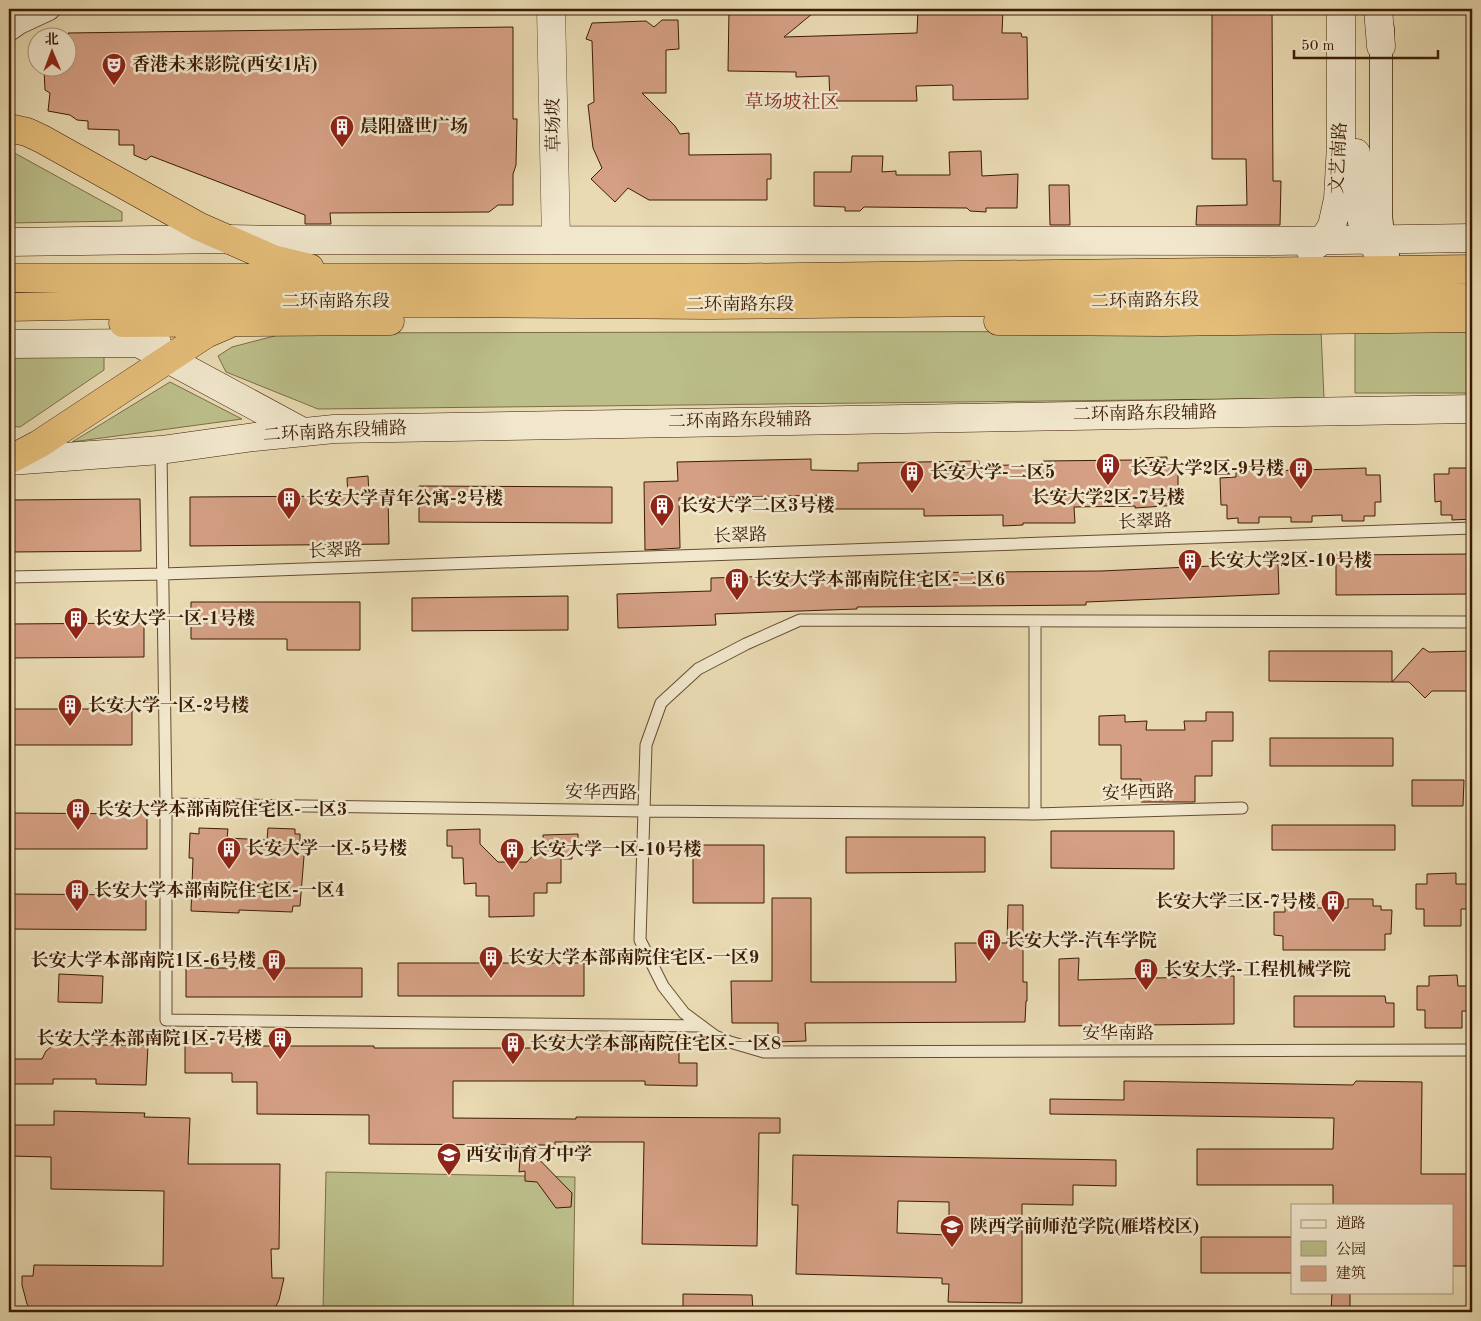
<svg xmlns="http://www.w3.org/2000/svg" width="1481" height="1321" viewBox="0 0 1481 1321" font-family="'Old Standard TT','Noto Serif SC',serif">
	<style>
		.green { fill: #bbbe89; stroke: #7b6d47 }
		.building { fill: #d49f83; stroke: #3b1c05; fill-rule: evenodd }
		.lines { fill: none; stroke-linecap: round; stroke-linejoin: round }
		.service-casing { stroke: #664c30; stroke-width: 13 }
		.minor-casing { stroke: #664c30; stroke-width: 24 }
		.tertiary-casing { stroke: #664c30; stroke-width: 29 }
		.secondary-casing { stroke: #3b1c05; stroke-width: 29 }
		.trunk-casing { stroke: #3b1c05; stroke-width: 29 }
		.service { stroke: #f1e7cd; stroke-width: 11 }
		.minor { stroke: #f1e7cd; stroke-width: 22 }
		.tertiary { stroke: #f1e7cd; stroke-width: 28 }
		.secondary { stroke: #f1e7cd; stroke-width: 28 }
		.trunk { stroke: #e4bd79; stroke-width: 28 }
		.labels { text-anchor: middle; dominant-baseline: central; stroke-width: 5; stroke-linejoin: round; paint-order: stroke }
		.poi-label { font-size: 18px; font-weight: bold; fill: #3b1c05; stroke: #f1e7cd; text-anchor: start }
		.street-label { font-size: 18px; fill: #3b1c05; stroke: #f1e7cd }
		.neighbourhood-label { font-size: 19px; fill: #7a1f14; stroke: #f1e7cd }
	</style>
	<rect width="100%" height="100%" fill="#e9dab2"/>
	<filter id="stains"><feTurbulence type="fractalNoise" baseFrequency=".004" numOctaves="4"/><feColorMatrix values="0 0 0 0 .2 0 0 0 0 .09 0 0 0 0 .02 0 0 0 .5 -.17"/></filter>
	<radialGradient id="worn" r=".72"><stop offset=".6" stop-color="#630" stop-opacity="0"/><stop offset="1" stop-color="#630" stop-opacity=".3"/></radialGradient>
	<path class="green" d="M9,150L122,212V221L9,223Z
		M1355,328H1472V393H1355Z
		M1321,331L1324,398L318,409L226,372L218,356L232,347L286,333Z
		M104,355V370L20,427L9,426V357Z
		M170,382L242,419L72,442Z
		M326,1172L575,1177L573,1312H323Z"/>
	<path class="building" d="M729,9H818L784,37L917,33L918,9H1003L1002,33H1021L1022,37H1027L1028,99L953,100V86L952,85L916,86L917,101H830L829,76L796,77V72L728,71Z
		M1212,9H1272L1273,181H1281L1280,225H1196L1197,206L1247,205L1246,159H1212Z
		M662,20H678L679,49L666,50V93H642L675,126L680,134L689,133V155L771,154V179H767V200H649L628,188L615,202L591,179L602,168L593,148L588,105L594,102L592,41L586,39L592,23L646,21L654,27Z
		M513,27V119H517L516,165L513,174V205H498L489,212L330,213L331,224H305V215L151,156L146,160L134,155V145H119V130L88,129V121L77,120L70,115L48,111L50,93L45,90L44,68H68V33Z
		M981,151L982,176L1018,174L1017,208H986V212L970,211L967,208L864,207L860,211H845V207L814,206V172H851L852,156H883L882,172L896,171V175H950L949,152Z
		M1049,185H1069L1070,225H1050Z
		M1167,457V463H1178V505L1135,508V506L1074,507L1075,523H1023V525L1003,526V515L924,516V509H834V495L679,498L680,548L645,550L644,482L678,481L677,462L811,459V470L858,471V463L979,461V466L1043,464V461L1133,460V458Z
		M1366,468V475H1380L1381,502H1375V516H1364V521H1342V515L1312,516V522H1291V517H1259V523H1238V518L1227,519V505H1221L1220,478L1236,477V472Z
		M1449,468H1472V519L1452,520V515H1441V501L1435,502L1434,474H1449Z
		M368,476L369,495H388L389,544L190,546V497L348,496L347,478Z
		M419,486L612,487V523L419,522Z
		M140,499L141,551L9,552V500Z
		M1472,554V594L1336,595V555Z
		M1278,563L1279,594L1086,602V605L857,607V609L715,614L716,625L618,628L617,594L711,591V578L880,573L1101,571Z
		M568,596V630L412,631V598Z
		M191,602H360V650H287V639H191Z
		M144,623V657L9,658V624Z
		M1423,648L1429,652L1472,651V691H1432L1425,698L1409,682H1392Z
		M1269,651H1392V682L1269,681Z
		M9,709H132V745H9Z
		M1206,712H1233V741H1212V776H1195V802H1141V779H1121V745H1099V716L1125,715V722L1147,721L1146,730H1185L1184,721H1206Z
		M1270,738H1393V766H1270Z
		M1412,780H1464L1463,806H1412Z
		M9,813L147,814V849H9Z
		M1272,825H1395V850H1272Z
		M199,828L228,829L227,838L267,840L268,828L295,829V834H300V844H305L300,906H293L292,912L239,910V913L191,911L193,858H189L190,833L199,834Z
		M480,829V844L498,862H527L543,845V835L578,834V850H572V859H561V883H547V893H534V916L489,917V896H476V883L464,884L463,858H452V846H447V830Z
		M1051,831H1174V869L1051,868Z
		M846,837H985V872L846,873Z
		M693,845H764V903H693Z
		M1456,873V884H1472V909H1461V926H1424V909H1416V884H1427V874Z
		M9,894L146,895V930L9,929Z
		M772,898H811V982H956L955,943H1007L1008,905H1023V982H1027V1001H1026L1025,1022L805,1023L806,1041L778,1042V1023H732L731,981H772Z
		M1348,899H1373V906H1381V910H1392L1391,934H1385V950H1283V936L1274,935V912H1285V901H1317V908H1348Z
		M1079,958L1078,980L1234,976V1024L1059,1026V959Z
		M398,963H584V996H398Z
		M186,968H362V997H186Z
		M59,974L103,976L102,1003L58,1002Z
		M1457,975L1458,986H1472V1011H1462V1028H1425V1010H1417V986H1429V976Z
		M1294,996H1385L1386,1003H1394V1027H1294Z
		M185,1039H234V1046H374V1048H629V1051H679V1063H697V1086L645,1085V1081H453V1118L576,1119V1117L780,1118V1133H759L757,1246L642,1244L644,1142H555V1145H525L572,1193L571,1207L556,1208L537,1182L525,1181V1171L519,1172L521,1145L369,1144V1115L257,1114V1082H232V1073H185Z
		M58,1045H148L146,1085L96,1084V1079H53V1084H9V1059H42L46,1051L51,1047Z
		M1124,1081L1353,1085L1356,1081L1422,1082L1421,1174H1472V1266H1452V1205H1333V1185H1197V1149H1333L1334,1118L1050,1114V1099L1124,1100Z
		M54,1111L145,1113L144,1117L190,1118L188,1164H280L279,1249H271L272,1278H284L279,1300L273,1312H33L27,1304L22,1285V1276H33L34,1265L163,1266L164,1191L51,1189V1157L9,1156V1125H54Z
		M793,1155L1116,1160V1186L1073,1185V1205L1022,1204V1303L948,1302L949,1284H942V1278L796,1274L798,1205H792ZM898,1201L949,1202V1235L897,1233Z
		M1201,1237H1292V1273H1201Z
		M1332,1292H1350V1312H1331Z
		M683,1294L752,1295L753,1312H683Z"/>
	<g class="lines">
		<defs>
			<path id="service" d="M161,451L166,804V1020L702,1026
				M9,577L163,574L1472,528
				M1472,622L800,620L746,644L698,669L661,703L646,745L640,940L663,986L684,1013L715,1036L730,1042L764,1052L1472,1050
				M166,804L644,811L1035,814L1242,808
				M1035,814V621"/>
			<path id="minor" d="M1383,29L1381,46V218L1384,239L1388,254
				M9,30L19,23L49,9"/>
			<path id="tertiary" d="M551,9L556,240"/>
			<path id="secondary" d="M1378,9L1381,46
				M1356,153C1356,179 1356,216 1369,240C1372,244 1376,248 1379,252
				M9,242L228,239L278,240L1275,241L1472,238
				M1310,249L1323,240L1332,226L1338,199L1341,145V9
				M9,344L157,343
				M140,344L303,432
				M9,461L161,450L254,437L334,429L1472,409"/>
			<path id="trunk" d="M9,128L27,132L42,139L198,226L273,259L310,268
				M9,278H711L1472,269
				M9,307L276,302L709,305L1472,297
				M998,321L1163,322L1472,318
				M123,323L390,321
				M9,460L39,444L206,334L227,325"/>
		</defs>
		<use href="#service" class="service-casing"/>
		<use href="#minor" class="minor-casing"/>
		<use href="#tertiary" class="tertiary-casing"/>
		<use href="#secondary" class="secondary-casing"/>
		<use href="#trunk" class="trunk-casing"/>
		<use href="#service" class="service"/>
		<use href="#minor" class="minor"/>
		<use href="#tertiary" class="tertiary"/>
		<use href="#secondary" class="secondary"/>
		<use href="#trunk" class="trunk"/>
	</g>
	<defs>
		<symbol id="theatre-pin" viewBox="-11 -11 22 30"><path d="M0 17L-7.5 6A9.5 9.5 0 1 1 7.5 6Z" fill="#8f2418" stroke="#f1e7cd"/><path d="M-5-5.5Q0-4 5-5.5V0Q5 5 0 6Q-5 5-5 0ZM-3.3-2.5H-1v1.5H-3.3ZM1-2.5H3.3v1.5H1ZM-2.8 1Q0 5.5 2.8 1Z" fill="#fff"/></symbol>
		<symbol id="building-pin" viewBox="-11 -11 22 30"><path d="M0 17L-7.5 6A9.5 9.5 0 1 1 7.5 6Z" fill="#8f2418" stroke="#f1e7cd"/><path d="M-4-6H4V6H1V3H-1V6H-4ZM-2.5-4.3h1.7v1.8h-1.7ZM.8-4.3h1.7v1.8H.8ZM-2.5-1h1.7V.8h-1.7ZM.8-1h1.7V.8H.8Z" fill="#fff"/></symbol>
		<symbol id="school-pin" viewBox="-11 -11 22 30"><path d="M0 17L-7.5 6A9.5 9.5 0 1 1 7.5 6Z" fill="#8f2418" stroke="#f1e7cd"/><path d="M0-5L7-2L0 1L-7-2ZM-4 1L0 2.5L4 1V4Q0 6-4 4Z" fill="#fff"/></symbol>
		<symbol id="university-pin" viewBox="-11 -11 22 30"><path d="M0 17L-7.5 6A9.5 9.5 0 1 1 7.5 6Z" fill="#8f2418" stroke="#f1e7cd"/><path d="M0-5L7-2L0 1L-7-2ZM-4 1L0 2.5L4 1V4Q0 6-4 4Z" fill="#fff"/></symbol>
	</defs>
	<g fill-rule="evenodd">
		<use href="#theatre-pin" x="100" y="51" width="28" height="38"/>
		<use href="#building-pin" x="328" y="113" width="28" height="38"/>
		<use href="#building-pin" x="1094" y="451" width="28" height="38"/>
		<use href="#building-pin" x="1287" y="455" width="28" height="38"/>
		<use href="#building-pin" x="898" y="459" width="28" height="38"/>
		<use href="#building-pin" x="275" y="485" width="28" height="38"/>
		<use href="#building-pin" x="648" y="492" width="28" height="38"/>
		<use href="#building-pin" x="1176" y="547" width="28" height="38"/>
		<use href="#building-pin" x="723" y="566" width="28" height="38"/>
		<use href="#building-pin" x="62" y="605" width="28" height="38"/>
		<use href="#building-pin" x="56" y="692" width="28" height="38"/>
		<use href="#building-pin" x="64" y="796" width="28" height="38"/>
		<use href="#building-pin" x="215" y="835" width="28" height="38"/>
		<use href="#building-pin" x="498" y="836" width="28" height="38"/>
		<use href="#building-pin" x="63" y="877" width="28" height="38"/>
		<use href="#building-pin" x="1319" y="888" width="28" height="38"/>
		<use href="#building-pin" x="975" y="927" width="28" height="38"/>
		<use href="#building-pin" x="477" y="944" width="28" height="38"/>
		<use href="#building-pin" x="260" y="947" width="28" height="38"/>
		<use href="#building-pin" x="1132" y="956" width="28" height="38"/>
		<use href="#building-pin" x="266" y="1025" width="28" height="38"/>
		<use href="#building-pin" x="499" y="1030" width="28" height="38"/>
		<use href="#school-pin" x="435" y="1141" width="28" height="38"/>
		<use href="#university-pin" x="938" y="1213" width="28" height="38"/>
	</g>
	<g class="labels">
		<g class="poi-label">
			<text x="132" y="65">香港未来影院(西安1店)</text>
			<text x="360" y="127">晨阳盛世广场</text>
			<text x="1284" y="469" text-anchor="end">长安大学2区-9号楼</text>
			<text x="930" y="473">长安大学-二区5</text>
			<text x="1108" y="498" text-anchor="middle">长安大学2区-7号楼</text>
			<text x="306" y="499">长安大学青年公寓-2号楼</text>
			<text x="680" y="506">长安大学二区3号楼</text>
			<text x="1208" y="561">长安大学2区-10号楼</text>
			<text x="754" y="580">长安大学本部南院住宅区-二区6</text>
			<text x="94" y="619">长安大学一区-1号楼</text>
			<text x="88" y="706">长安大学一区-2号楼</text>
			<text x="96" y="810">长安大学本部南院住宅区-一区3</text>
			<text x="246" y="849">长安大学一区-5号楼</text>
			<text x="530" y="850">长安大学一区-10号楼</text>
			<text x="94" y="891">长安大学本部南院住宅区-一区4</text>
			<text x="1316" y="902" text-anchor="end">长安大学三区-7号楼</text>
			<text x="1006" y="941">长安大学-汽车学院</text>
			<text x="508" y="958">长安大学本部南院住宅区-一区9</text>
			<text x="256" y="961" text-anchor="end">长安大学本部南院1区-6号楼</text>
			<text x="1164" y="970">长安大学-工程机械学院</text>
			<text x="262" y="1039" text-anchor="end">长安大学本部南院1区-7号楼</text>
			<text x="530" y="1044">长安大学本部南院住宅区-一区8</text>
			<text x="466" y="1155">西安市育才中学</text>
			<text x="970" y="1227">陕西学前师范学院(雁塔校区)</text>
		</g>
		<g class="street-label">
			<text transform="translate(554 125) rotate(-91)">草场坡</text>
			<text transform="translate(1339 158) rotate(-87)">文艺南路</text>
			<text transform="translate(1145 301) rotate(-1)">二环南路东段</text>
			<text x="336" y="302">二环南路东段</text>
			<text x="740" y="305">二环南路东段</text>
			<text transform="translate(1145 414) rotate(-1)">二环南路东段辅路</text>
			<text transform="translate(740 421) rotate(-1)">二环南路东段辅路</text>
			<text transform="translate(335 432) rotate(-3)">二环南路东段辅路</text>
			<text transform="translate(1145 522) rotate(-2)">长翠路</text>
			<text transform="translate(740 536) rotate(-2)">长翠路</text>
			<text transform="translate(335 551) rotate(-2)">长翠路</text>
			<text transform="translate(601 793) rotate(1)">安华西路</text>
			<text transform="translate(1138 793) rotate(-2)">安华西路</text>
			<text x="1118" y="1034">安华南路</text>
		</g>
		<g class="neighbourhood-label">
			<text x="792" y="103">草场坡社区</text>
		</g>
	</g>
	<rect width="1481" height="1321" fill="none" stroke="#e9dab2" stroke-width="30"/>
	<rect x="10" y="10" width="1461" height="1301" fill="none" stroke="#3b1c05" stroke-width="2.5"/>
	<rect x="15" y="15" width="1451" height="1291" fill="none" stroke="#3b1c05"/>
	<rect x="1291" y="1204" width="162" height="90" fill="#f1e7cd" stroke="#a8967d"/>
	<rect x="1301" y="1220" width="25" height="8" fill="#f1e7cd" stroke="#a8967d"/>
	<text x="1336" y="1228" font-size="15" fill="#3b1c05">道路</text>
	<rect x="1301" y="1241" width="25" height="15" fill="#bbbe89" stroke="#a8967d"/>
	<text x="1336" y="1254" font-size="15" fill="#3b1c05">公园</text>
	<rect x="1301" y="1266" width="25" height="15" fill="#d49f83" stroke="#a8967d"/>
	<text x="1336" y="1278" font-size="15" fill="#3b1c05">建筑</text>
	<g transform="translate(52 52) rotate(359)"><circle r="24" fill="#f1e7cd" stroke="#a8967d"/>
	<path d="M0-4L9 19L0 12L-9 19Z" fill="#8f2418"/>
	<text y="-8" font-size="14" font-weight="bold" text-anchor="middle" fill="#3b1c05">北</text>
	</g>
	<path d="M1294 50v8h144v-8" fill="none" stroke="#3b1c05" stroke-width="2.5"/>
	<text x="1301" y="50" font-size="15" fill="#3b1c05" stroke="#f1e7cd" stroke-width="4" paint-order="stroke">50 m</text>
	<rect width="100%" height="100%" filter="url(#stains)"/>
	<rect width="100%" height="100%" fill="url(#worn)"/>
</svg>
